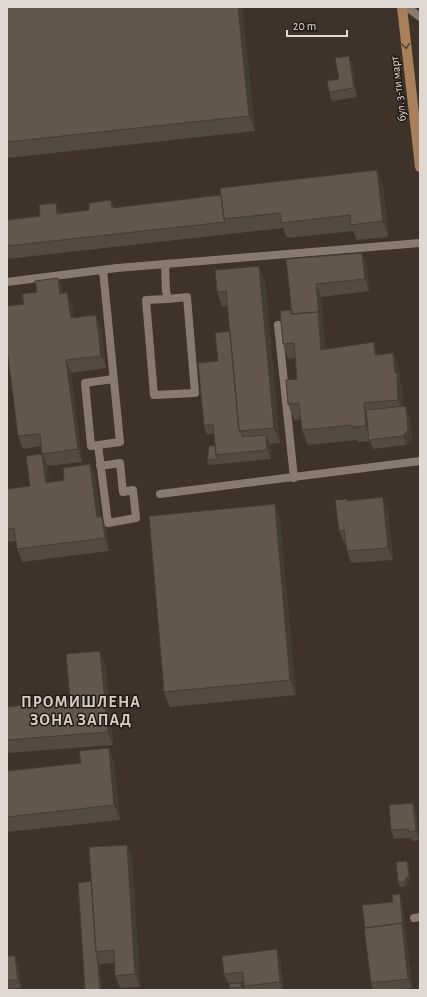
<svg xmlns="http://www.w3.org/2000/svg" width="427" height="997" viewBox="0 0 427 997" font-family="'Alegreya Sans',sans-serif">
	<style>
		.lines { fill: none; stroke-linecap: round; stroke-linejoin: round }
		.service { stroke: #887a6f; stroke-width: 8 }
		.secondary { stroke: #aa7f5c; stroke-width: 10 }
		.wall { fill: #554a40 }
		.shaded-wall { fill: #453c34 }
		.building { fill: #63564b; stroke: #453c34 }
		.oneway { stroke: #584333 }
		.labels { text-anchor: middle; dominant-baseline: central; stroke-width: 3; stroke-linejoin: round; paint-order: stroke }
		.street-label { font-size: 12px; fill: #e0d8d2; stroke: #211b17 }
		.district-label { font-size: 16px; font-weight: bold; letter-spacing: 1px; fill: #dbcbbf; stroke: #211b17 }
	</style>
	<rect width="100%" height="100%" fill="#3e3229"/>
	<g class="lines">
		<path class="service" d="M407,7L420,17
			M165,264L166,291L168,299L146,300L154,395L195,393L187,297L168,299
			M103,270L120,442L91,446L85,383L113,379
			M7,282L117,268L420,243
			M278,325L294,478
			M98,445L108,523L136,518L133,490L123,492L120,463L100,466
			M160,494L420,461
			M414,918L420,917"/>
		<path class="secondary" d="M402,7L420,167"/>
	</g>
	<path class="wall" d="M7,7H242L255,131L7,158Z
		M352,65L357,97L332,101L329,92Z
		M377,170L383,186L388,237L357,240L353,231L287,238L283,228L7,259V220L89,210L111,200L114,208L221,195Z
		M362,253L367,266L369,291L321,297L325,349L378,355L393,353L399,368L400,382L402,388L403,406L409,415L412,439L406,445L373,449L370,441L357,442V440L308,445L302,430L301,419L294,420L288,404L297,379L295,358L288,359L283,344L291,311L286,259Z
		M265,281L280,443L270,444L271,459L209,465L207,460L215,446L214,433L207,435L204,426L218,361L230,331L228,306L222,307L217,292Z
		M63,291V293L72,305L74,318L101,327L106,368L71,373L82,462L47,466L42,454L41,446L23,449L18,436Z
		M90,464L95,476L100,517L106,529L109,551L22,562L17,549L16,541L7,542V489L30,486L47,466L49,482L64,480Z
		M383,497L388,510L393,560L351,563L347,551L346,543H344L339,531L347,499L348,501Z
		M275,504L280,520L296,695L170,707L164,692Z
		M105,664L113,745L7,753V707L70,700Z
		M109,748L114,763L120,820L7,832V771L81,763Z
		M413,803L416,811L419,840L412,841L411,838L394,839L391,830Z
		M132,857L140,987L120,988L115,976L114,963L100,964L85,990L91,881Z
		M409,865L410,880L406,886L400,887L398,882Z
		M402,899L412,988L391,990H373L371,983L365,928L393,902Z
		M277,949L280,958L283,990H245L244,986V982L228,983L224,974Z
		M7,956L18,964L21,988L7,989Z
		M241,983L243,990H230V988Z"/>
	<path class="shaded-wall" d="M238,7H242L255,131L249,116Z
		M349,56L352,65L357,97L354,88Z
		M377,170L383,186L388,237L383,221Z
		M56,203L61,216L57,214Z
		M362,253L367,266L369,291L365,279Z
		M259,266L265,281L280,443L274,428Z
		M58,278L63,291L65,306L60,294Z
		M316,284L321,297L327,365L321,350L318,312Z
		M67,292L72,305L75,331L71,318Z
		M96,315L101,327L106,368L101,356Z
		M374,342L379,357L375,355Z
		M393,353L399,368L400,382L402,388L404,415L398,400Z
		M66,360L71,373L82,462L78,449Z
		M364,403L369,418L372,441L366,426Z
		M406,406L409,415L412,439L406,445L403,436Z
		M266,435L270,444L271,459L267,450Z
		M42,454L47,466L51,495L46,483Z
		M90,464L95,476L101,530L97,517Z
		M383,497L388,510L393,560L388,548Z
		M275,504L280,520L296,695L290,680Z
		M102,517L106,529L109,551L105,538Z
		M100,651L105,664L113,745L108,732Z
		M109,748L114,763L120,820L114,805Z
		M413,803L416,811L419,840L416,831Z
		M127,845L132,857L140,987L135,974Z
		M407,861L409,865L410,880L406,886L404,882Z
		M400,894L402,899L412,988L408,979L402,923Z
		M277,949L280,958L283,990L280,982Z
		M97,955L100,964L102,990H100Z
		M15,956L18,964L21,988L18,980Z"/>
	<path class="building" d="M7,7H238L249,116L7,142Z
		M349,56L354,88L329,92L327,81L339,79L335,58Z
		M377,170L383,221L351,225L350,215L281,223L280,213L224,219L220,188Z
		M221,195L224,219L225,222L7,246V220L40,216L39,205L56,203L57,214L89,210V203L111,200L112,208Z
		M362,253L365,279L316,284L319,314L318,312L292,314L286,259Z
		M259,266L274,428L239,431L226,291L217,292L215,270Z
		M58,278L60,294L67,292L71,318L96,315L101,356L66,360L78,449L42,454L40,434L18,436L7,349V306L24,304L22,294L37,292L35,281Z
		M291,310V314L318,312L321,350L374,342L375,355L393,353L395,373H397L398,400L364,403L366,426L352,427V425L302,430L299,403L288,404L286,380L297,379L294,343L283,344L280,311Z
		M230,331L239,431H241L242,437L266,435L267,450L216,455L213,424L204,426L198,363L218,361L215,333Z
		M406,406L408,430L403,436L369,440L366,410Z
		M209,446H215L216,455L218,459L207,460Z
		M42,454L46,483L64,480L63,468L90,464L97,517H102L105,538L17,549L14,528L7,529V489L30,486L26,456Z
		M383,497L388,548L347,551L344,530L339,531L335,500L347,499V501Z
		M275,504L290,680L164,692L149,516Z
		M100,651L108,732L7,740V707L70,700L66,654Z
		M109,748L114,805L7,817V771L81,763L79,751Z
		M413,803L416,831L409,832L408,829L391,830L389,805Z
		M127,845L135,974L115,976L114,950L96,952L89,847Z
		M407,861L409,875L404,882H398L396,862Z
		M91,881L96,952L97,955L100,990H85L78,883Z
		M400,894L403,927L402,923L365,928L362,905L393,902L392,895Z
		M402,923L408,979L371,983L364,928Z
		M277,949L280,982L244,986L243,972L224,974L222,956Z
		M7,956H15L18,980H7Z
		M241,983V987L230,988L229,984Z"/>
	<defs><path id="oneway-chevron" d="M-2-3.5L2.5 0L-2 3.5" fill="none" stroke-width="1.6" stroke-linecap="round" stroke-linejoin="round"/></defs>
	<use class="oneway" href="#oneway-chevron" transform="translate(406 46) rotate(83)"/>
	<g class="labels">
		<g class="street-label">
			<text transform="translate(398 89) rotate(-97)">бул. 3-ти март</text>
		</g>
		<g class="district-label">
			<text x="81" y="702">ПРОМИШЛЕНА<tspan x="81" dy="18">ЗОНА ЗАПАД</tspan></text>
		</g>
	</g>
	<rect width="427" height="997" fill="none" stroke="#e0d8d2" stroke-width="16"/>
	<path d="M287 30v6h60v-6" fill="none" stroke="#e0d8d2" stroke-width="2"/>
	<text x="293" y="30" font-size="12" fill="#e0d8d2" stroke="#211b17" stroke-width="3" paint-order="stroke">20 m</text>
</svg>
